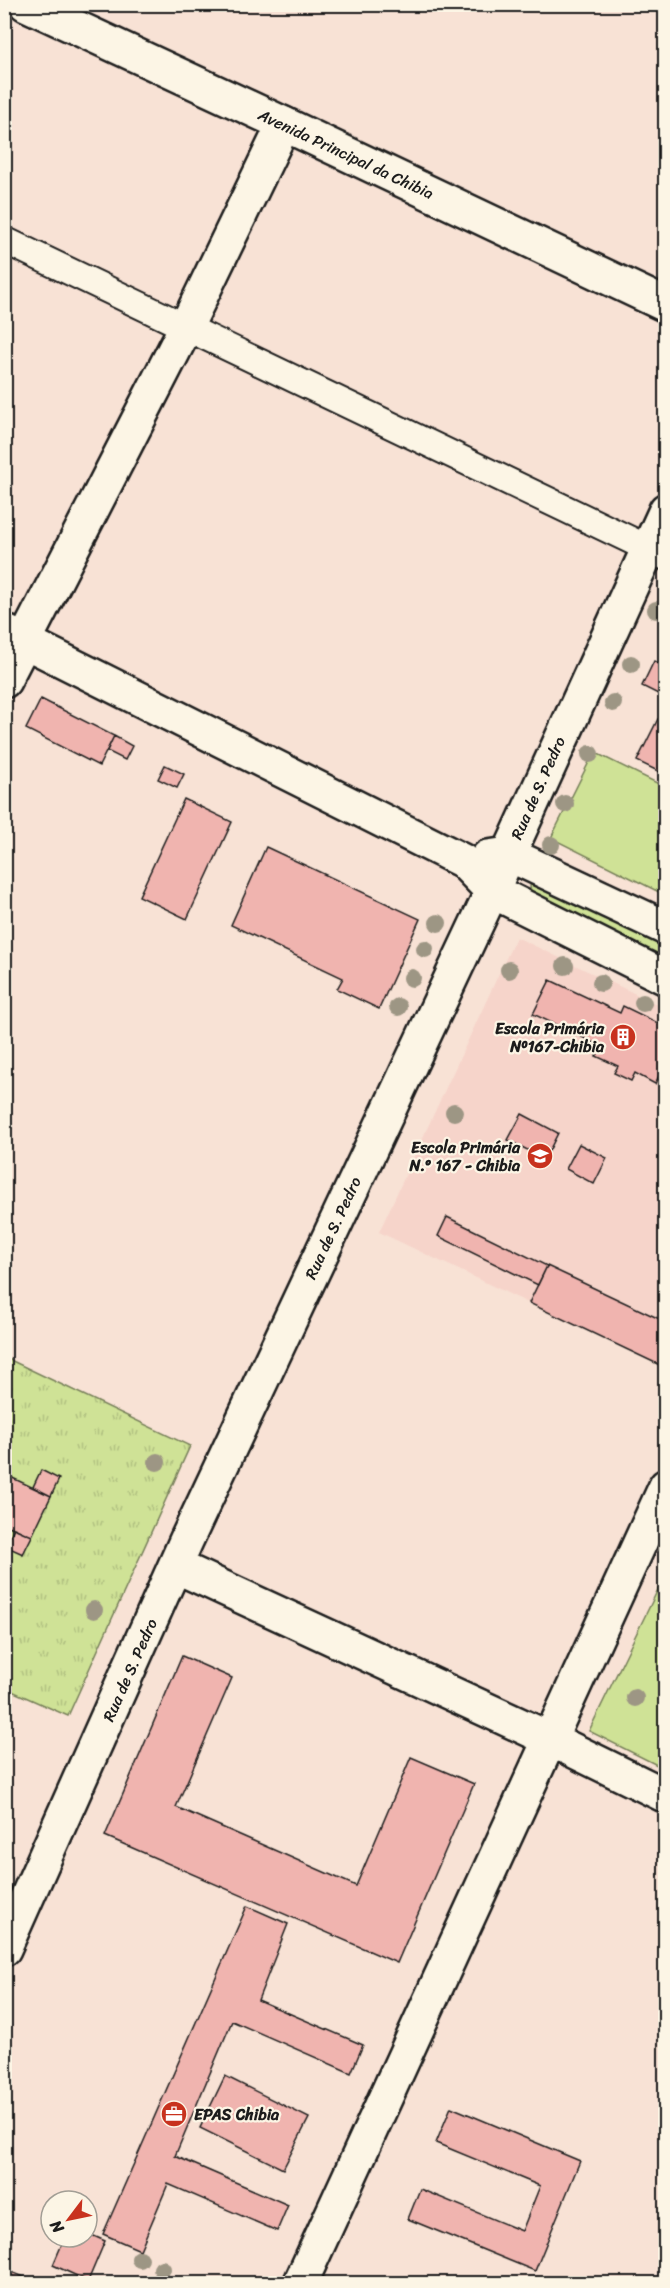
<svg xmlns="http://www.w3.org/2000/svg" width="670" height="2288" viewBox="0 0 670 2288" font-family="Sriracha,sans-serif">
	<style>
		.built { fill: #f6d4ca }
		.park { fill: url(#park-tufts); stroke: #767f59; stroke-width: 1.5 }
		.garden { fill: #cfe296; stroke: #767f59; stroke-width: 1.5 }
		.building { fill: #f0b4af; stroke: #1c1c1c; stroke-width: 1.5 }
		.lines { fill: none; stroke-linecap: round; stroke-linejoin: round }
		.pedestrian-casing { stroke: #1c1c1c; stroke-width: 30 }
		.minor-casing { stroke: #1c1c1c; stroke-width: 38 }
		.secondary-casing { stroke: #1c1c1c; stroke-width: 38 }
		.pedestrian { stroke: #fcf5e5; stroke-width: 26 }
		.minor { stroke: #fcf5e5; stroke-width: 33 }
		.secondary { stroke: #fcf5e5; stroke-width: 33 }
		.tree { fill: #9d9684 }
		.labels { text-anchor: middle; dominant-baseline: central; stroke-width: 4.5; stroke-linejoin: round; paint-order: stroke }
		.street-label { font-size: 16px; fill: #1c1c1c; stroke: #fcf5e5 }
		.poi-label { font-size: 16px; font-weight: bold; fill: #1c1c1c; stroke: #fcf5e5; text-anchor: end }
	</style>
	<defs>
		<pattern id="park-tufts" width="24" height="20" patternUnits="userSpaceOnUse" patternTransform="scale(1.5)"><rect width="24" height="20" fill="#cfe296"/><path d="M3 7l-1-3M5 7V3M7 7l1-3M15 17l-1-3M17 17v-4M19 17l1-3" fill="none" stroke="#b1c181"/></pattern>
	</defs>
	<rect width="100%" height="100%" fill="#f8e2d5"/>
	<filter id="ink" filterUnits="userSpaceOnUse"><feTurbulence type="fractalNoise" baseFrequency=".0167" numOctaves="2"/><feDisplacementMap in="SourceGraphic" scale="12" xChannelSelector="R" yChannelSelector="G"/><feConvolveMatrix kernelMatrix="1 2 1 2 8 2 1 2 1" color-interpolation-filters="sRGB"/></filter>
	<g filter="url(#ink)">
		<path class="built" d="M516,937L665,1008V1368L379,1232Z"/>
		<path class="park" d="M4,1357L190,1446L68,1716L5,1688Z"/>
		<path class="garden" d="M594,752L665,787V895L551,838Z
			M534,882L665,944V962L531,892L530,886Z
			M665,1575V1769L589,1731Z"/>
		<path class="building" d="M666,659V698L642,686L654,661L662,666Z
			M41,699L114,736L99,766L26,729Z
			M658,719L666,722V775L637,761Z
			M114,736L132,746L125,760L107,751Z
			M165,765L184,774L177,788L158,779Z
			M184,799L232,822L187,919L139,896Z
			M266,847L420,919L379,1009L337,989L343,978L231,925Z
			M550,980L620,1013L623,1006L666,1027V1079L659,1076L655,1084L635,1073L631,1081L614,1073L618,1066L596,1056L603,1047L533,1014Z
			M522,1114L558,1133L545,1159L508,1140Z
			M579,1144L607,1158L594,1184L566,1169Z
			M447,1217L547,1266L538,1285L438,1236Z
			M547,1266L666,1322V1368L529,1303Z
			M41,1470L59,1479L51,1496L33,1487Z
			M4,1474L51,1496L32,1536L4,1524Z
			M14,1528L32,1536L23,1554L5,1546Z
			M182,1656L232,1678L176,1807L356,1886L411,1757L474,1784L397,1963L105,1836Z
			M247,1906L288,1924L258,2000L363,2045L351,2073L232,2021L175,2156L288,2205L277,2231L168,2184L140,2250L103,2234Z
			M225,2076L309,2118L283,2169L200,2128Z
			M451,2107L580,2161L535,2271L408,2219L420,2189L522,2231L540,2186L436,2143Z
			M87,2233L105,2241L88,2281L53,2265L65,2237H87Z
			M4,2269L41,2284H4Z"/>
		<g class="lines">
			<defs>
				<path id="pedestrian" d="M4,240L666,557"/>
				<path id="minor" d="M4,631L463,861L492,891L666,978
					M4,681L186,327L284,124
					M488,857L508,854L666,928
					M176,1566L550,1739L666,1796
					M4,1949L186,1541L492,891L666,510
					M300,2284L666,1486"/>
				<path id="secondary" d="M26,4L284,124L666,305"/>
			</defs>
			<use href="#pedestrian" class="pedestrian-casing"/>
			<use href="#minor" class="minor-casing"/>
			<use href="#secondary" class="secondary-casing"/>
			<use href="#pedestrian" class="pedestrian"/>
			<use href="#minor" class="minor"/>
			<use href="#secondary" class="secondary"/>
		</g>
		<g class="tree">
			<circle cx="656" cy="610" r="9"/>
			<circle cx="631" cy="664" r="9"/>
			<circle cx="613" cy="703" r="9"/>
			<circle cx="590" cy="754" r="9"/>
			<circle cx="565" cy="804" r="9"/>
			<circle cx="551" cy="845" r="9"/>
			<circle cx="438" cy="923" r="9"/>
			<circle cx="425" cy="949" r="9"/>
			<circle cx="565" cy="966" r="9"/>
			<circle cx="509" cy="970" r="9"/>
			<circle cx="412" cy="978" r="9"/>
			<circle cx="601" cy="983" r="9"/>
			<circle cx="643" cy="1003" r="9"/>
			<circle cx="398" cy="1007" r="9"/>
			<circle cx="454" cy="1112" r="9"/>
			<circle cx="157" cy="1462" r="9"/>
			<circle cx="94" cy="1610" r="9"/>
			<circle cx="635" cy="1698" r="9"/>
			<circle cx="140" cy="2259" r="9"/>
			<circle cx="162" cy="2269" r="9"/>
		</g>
	</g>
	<defs>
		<symbol id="building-disc" viewBox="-11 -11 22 22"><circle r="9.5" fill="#c8321e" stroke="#fcf5e5"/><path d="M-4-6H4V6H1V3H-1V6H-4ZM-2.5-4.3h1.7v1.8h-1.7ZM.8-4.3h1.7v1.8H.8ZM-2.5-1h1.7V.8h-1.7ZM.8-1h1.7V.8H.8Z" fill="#fff"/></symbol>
		<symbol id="school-disc" viewBox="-11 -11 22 22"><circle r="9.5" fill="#c8321e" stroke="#fcf5e5"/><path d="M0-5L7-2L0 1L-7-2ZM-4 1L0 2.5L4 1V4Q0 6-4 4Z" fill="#fff"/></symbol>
		<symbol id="office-disc" viewBox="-11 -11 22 22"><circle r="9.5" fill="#c8321e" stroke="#fcf5e5"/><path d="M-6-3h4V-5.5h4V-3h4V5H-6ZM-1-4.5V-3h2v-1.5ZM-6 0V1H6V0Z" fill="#fff"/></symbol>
	</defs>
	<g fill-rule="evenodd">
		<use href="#building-disc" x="608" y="1022" width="30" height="30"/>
		<use href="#school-disc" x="525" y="1141" width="30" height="30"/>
		<use href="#office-disc" x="159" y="2099" width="30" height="30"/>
	</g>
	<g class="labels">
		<g class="street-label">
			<text transform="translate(346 154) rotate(25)">Avenida Principal da Chibia</text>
			<text transform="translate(538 788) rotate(-66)">Rua de S. Pedro</text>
			<text transform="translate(333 1228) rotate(-65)">Rua de S. Pedro</text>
			<text transform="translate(130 1670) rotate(-66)">Rua de S. Pedro</text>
		</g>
		<g class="poi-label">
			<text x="604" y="1028">Escola Primária<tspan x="604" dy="18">N⁰167-Chibia</tspan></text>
			<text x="520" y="1147">Escola Primária<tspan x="520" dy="18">N.º 167 - Chibia</tspan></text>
			<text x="194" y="2114" text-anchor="start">EPAS Chibia</text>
		</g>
	</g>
	<rect width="670" height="2288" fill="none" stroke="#fcf5e5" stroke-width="24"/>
	<rect x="12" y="12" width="646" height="2264" fill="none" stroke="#1c1c1c" stroke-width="2" filter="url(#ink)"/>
	<g transform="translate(69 2219) rotate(238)"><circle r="28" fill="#fcf5e5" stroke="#a29e95" stroke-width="1.5"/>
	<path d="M0-4.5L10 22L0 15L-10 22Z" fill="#c8321e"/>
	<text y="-9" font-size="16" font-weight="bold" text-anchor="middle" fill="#1c1c1c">N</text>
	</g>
</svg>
